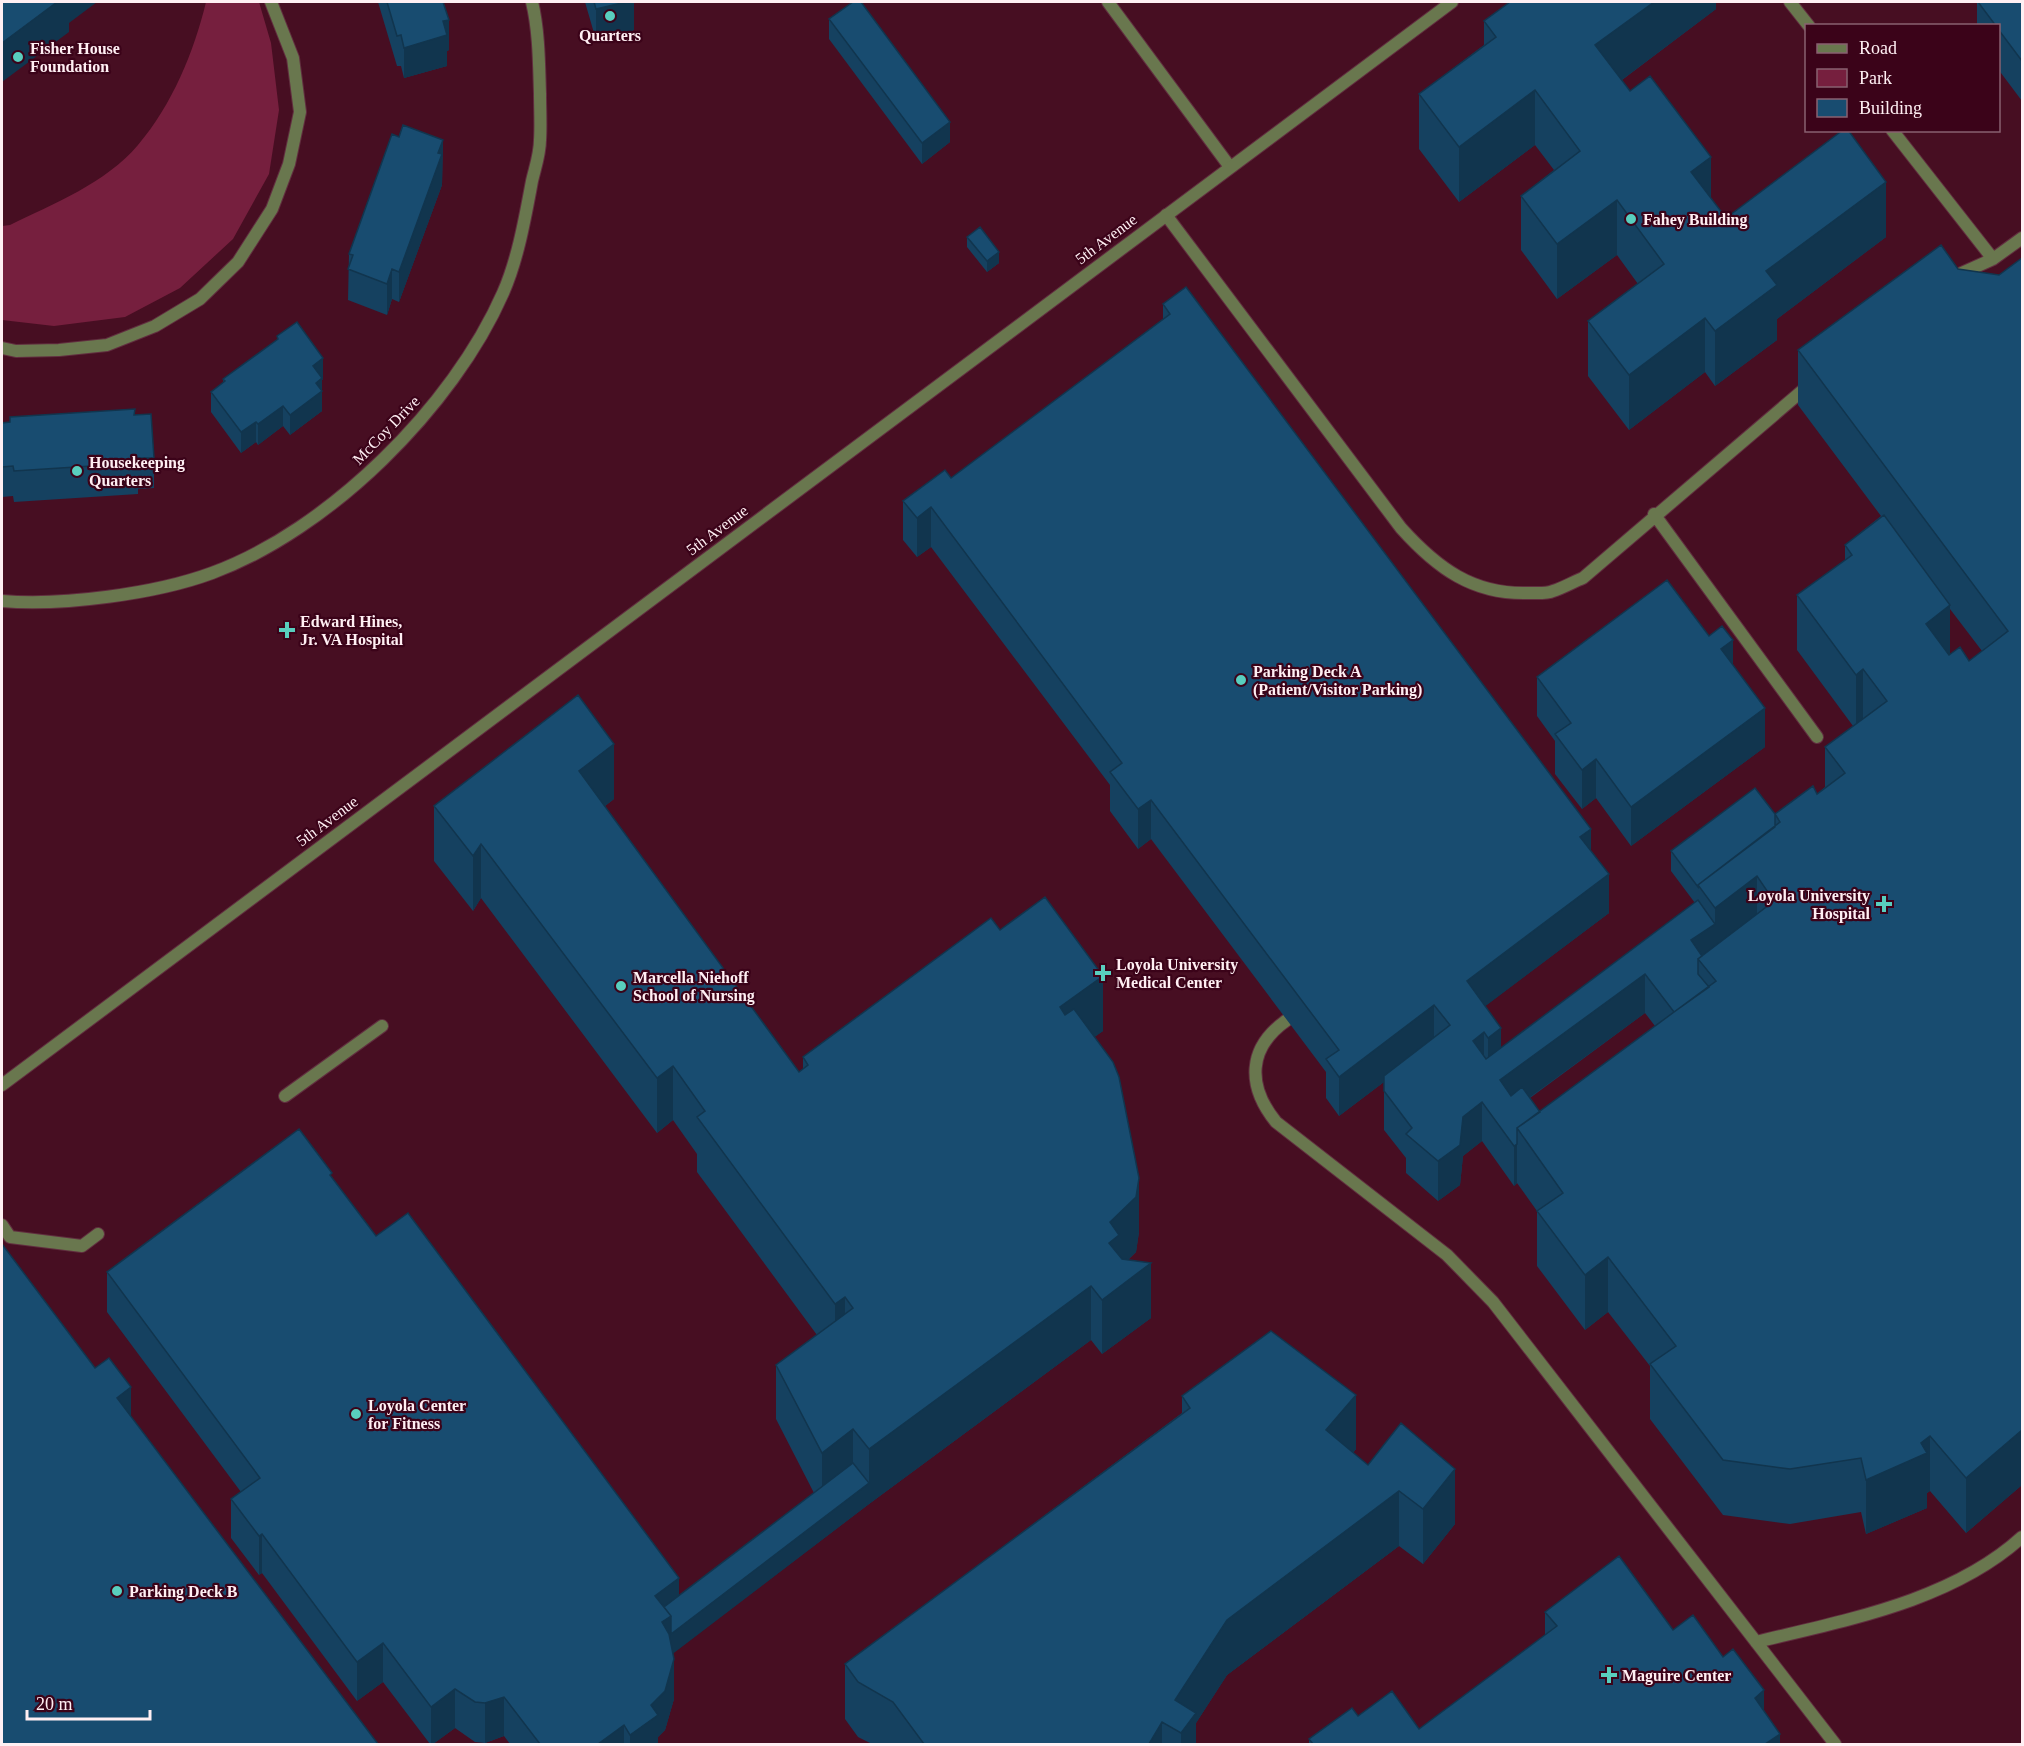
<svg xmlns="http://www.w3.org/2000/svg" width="2024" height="1746" viewBox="0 0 2024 1746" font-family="Georgia,serif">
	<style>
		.green { fill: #761f3e }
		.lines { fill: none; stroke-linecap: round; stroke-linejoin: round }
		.lane-casing { stroke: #612e3f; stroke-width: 14 }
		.street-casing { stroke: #612e3f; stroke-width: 14 }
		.lane { stroke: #69774e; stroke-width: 12 }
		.street { stroke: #69774e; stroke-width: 12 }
		.wall { fill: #154160; fill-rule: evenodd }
		.shaded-wall { fill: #11354e }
		.building { fill: #184c70; stroke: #11354e; stroke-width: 1.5 }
		.poi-dot { fill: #59cebe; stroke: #3b0319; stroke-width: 2 }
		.labels { text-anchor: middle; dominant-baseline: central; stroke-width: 4.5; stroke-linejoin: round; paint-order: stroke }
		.poi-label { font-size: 16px; font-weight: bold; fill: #ffeff3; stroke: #3b0319; text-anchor: start }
		.street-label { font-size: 16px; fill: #ffeff3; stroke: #3b0319 }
	</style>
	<rect width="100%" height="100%" fill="#470e22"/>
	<path class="green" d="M206,2H259L271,43L279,110L269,174L233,239L180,288L125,317L54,326L2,320V226L10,225C53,204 106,183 138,145C172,105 194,52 206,2Z"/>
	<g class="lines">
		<defs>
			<path id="lane" d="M1108,2L1230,167
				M1790,2L1809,26
				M1892,130L1993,259
				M1166,215L1401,528C1437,568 1473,595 1529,593C1537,593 1546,594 1553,591C1563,588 1573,582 1583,578L1809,385
				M1953,277L1993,259L2022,238
				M1654,514L1817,737
				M1287,1020C1247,1048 1247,1086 1276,1122L1447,1255L1493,1302L1835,1744
				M285,1096L382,1026
				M2,1225L10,1237L82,1246L98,1234
				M1756,1642C1846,1620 1952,1601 2022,1537"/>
			<path id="street" d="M2,348L16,351L59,350L107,345L155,326L200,299L238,262L272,209L289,164L300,112L293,58L271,2
				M2,601C62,606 155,594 212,573C329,530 453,407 503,293C518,259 525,218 532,181C535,168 540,154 540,140C541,125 540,109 540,94C539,64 539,31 532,2
				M2,1085L1452,2"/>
		</defs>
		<use href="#lane" class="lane-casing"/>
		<use href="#street" class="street-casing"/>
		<use href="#lane" class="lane"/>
		<use href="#street" class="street"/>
	</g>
	<path class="wall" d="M378,2H443L449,50L447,51V66L404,78L401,66H397Z
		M585,2H634V30L596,40Z
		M1716,2V9L1622,80L1726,218L1886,237L1777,319V340L1715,386L1705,372L1629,430L1588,376V321L1638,284L1617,255L1557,299L1521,250V196L1554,170L1535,145L1459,202L1419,149V94L1484,45V21Z
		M1977,2H2022V101L1998,69V26H1977Z
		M829,19L950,142L922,164L829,39Z
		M399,137L443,140L442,185L399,302L392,299L387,315L348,300L349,254Z
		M967,237L999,263L987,272L967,247Z
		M2022,258V1485L1966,1533L1930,1491L1927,1493V1508L1866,1534L1861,1512L1790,1524L1723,1515L1650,1419V1366L1608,1312L1585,1330L1537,1266V1211L1517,1183L1514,1186L1482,1141L1463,1156L1460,1185L1438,1201L1406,1173V1158L1384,1130V1082L1339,1116L1326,1098V1072L1151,839L1138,849L1110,811V785L931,547L917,557L903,540V501L951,478L1163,320V304L1591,851L1609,913L1485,1006L1501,1048L1695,903L1671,871V851L1775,814L1817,794L1825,787V747L1853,726L1797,650V595L1845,560V545L1881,516L1798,405V350L1958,269L1999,275ZM1950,609L1982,651L1969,661L1950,654ZM1645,1013L1655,1026L1540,1112L1530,1098Z
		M277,336L323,379L322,380V411L290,435L283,426L258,445L256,442L241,453L211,412V392L223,383V379L277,340Z
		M135,415L154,458V488L138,489V494L14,502L13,496L2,497V423L10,422V417Z
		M1709,636L1733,666L1765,747L1631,846L1596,798L1582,809L1555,774V741L1537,716V677Z
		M614,799L605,806L799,1072L803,1069V1057L1000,930L1103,1031L1094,1037L1139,1232L1136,1252L1128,1260L1151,1318L1102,1354L1091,1340L869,1504L673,1653L674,1699L665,1730L658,1737V1744H510L504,1736L485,1743L475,1742L455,1728L433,1744H430L383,1682L357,1701L262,1573L259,1575L231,1538V1499L241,1492L107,1312V1272L332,1179L376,1236L679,1596L814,1493L776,1419V1365L817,1335L697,1172V1154L673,1120L657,1133L481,898L473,911L434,861V806Z
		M1182,1396L1356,1449L1353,1453L1368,1465L1455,1524L1423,1564L1399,1546L1227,1675L1196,1723V1744H872L858,1737L845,1719V1664L1182,1413Z
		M1545,1612L1673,1630L1764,1711L1780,1744H1309V1739L1358,1716L1419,1729L1545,1635Z"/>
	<path class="shaded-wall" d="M57,2H97L69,23V32L2,82V43Z
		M626,2H634V30L596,40V9Z
		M1654,2H1716V9L1595,100V45Z
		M449,20V50L447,51V66L404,78V48L443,21Z
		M1535,90V145L1459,202V147Z
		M950,122V142L922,164V143Z
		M443,140L442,185L399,302V272Z
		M1711,157V212L1691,172Z
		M1886,182V237L1777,319V340L1715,386V331L1766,271Z
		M1617,200V255L1557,299V244Z
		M999,252V263L987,272V261Z
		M392,269V299L387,315V284Z
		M1705,318V372L1629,430V375Z
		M323,358V379L322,380V411L290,435V415L313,366Z
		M283,406V426L258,445V424Z
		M256,422V442L241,453V432Z
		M931,507V547L917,557V518Z
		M1950,605V660L1926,624Z
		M1733,640V680L1721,649Z
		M1863,669V724L1856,730V675Z
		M1765,708V747L1631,846V807Z
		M614,744V799L579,826V771Z
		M1596,759V798L1582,809V770Z
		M1151,800V839L1138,849V809Z
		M1591,829V868L1580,837Z
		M481,844V898L473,911V856Z
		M1609,874V913L1467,1020V981Z
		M1757,876V931L1715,963V908Z
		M1715,924V963L1710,973L1691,940Z
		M1645,974V1013L1500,1119V1080Z
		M1103,976V1031L1060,1062V1007Z
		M1434,1005V1044L1339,1116V1077Z
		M1501,1028V1067L1488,1077V1038Z
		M1484,1032V1072L1473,1041Z
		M673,1066V1120L657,1133V1078Z
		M1482,1102V1141L1463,1156L1460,1185L1438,1201V1161L1463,1117Z
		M1517,1144V1183L1514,1186V1146Z
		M1139,1178V1232L1136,1252L1119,1268L1151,1263V1318L1102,1354V1300L1110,1222Z
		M1608,1257V1312L1585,1330V1275Z
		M1091,1286V1340L869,1504V1449Z
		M845,1297V1352L835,1359V1304Z
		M131,1387V1426L117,1398Z
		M1356,1395V1449L1326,1485V1430Z
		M853,1429V1484L822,1508V1453Z
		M2022,1430V1485L1966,1533V1478Z
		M1930,1436V1491L1927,1493V1508L1866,1534V1480Z
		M1455,1469V1524L1423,1564V1509Z
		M869,1483V1504L662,1662L655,1596L679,1578V1617Z
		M1399,1491V1546L1227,1675L1196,1723V1744H1181V1733L1175,1700L1227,1620Z
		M262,1534V1573L259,1575V1536Z
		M383,1643V1682L357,1701V1662Z
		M674,1659V1699L665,1730L658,1737V1744H630V1735L651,1705Z
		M455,1689V1728L433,1744H431V1707Z
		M1764,1690V1744L1755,1698Z
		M504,1697V1736L485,1743V1703Z
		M1162,1722V1744H1149Z
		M624,1725V1744H598Z
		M1780,1734V1744H1765Z"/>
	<path class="building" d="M2,2H57L2,43Z
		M387,2H443L449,20L443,21L447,35L404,48L401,35L397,36Z
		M594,2H626L596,9Z
		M853,2H861L950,122L922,143L829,19Z
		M1510,2H1654L1595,45L1630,91L1650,76L1711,157L1691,172L1726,218L1843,130H1848L1886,182L1766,271L1777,285L1715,331L1705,318L1629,375L1588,321L1664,264L1617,200L1557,244L1521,196L1580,151L1535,90L1459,147L1419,94L1496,37L1484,21Z
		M1978,2H2022V61L1998,29V26H1996Z
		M403,125L443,140L438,153L442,154L399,272L392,269L387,284L348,269L353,255L349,254L392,134L399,137Z
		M980,227L999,252L987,261L967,237Z
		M1941,245L1958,269L1999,275L2022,258V1430L1966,1478L1930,1436L1921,1443L1927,1453L1866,1480L1861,1458L1790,1469L1723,1460L1650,1364L1676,1346L1608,1257L1585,1275L1537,1211L1563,1193L1517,1128L1716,981L1698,959L1774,901L1757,876L1715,908L1698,885L1780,822L1775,814L1813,786L1817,794L1845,773L1825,747L1887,701L1863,669L1856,675L1797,595L1852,555L1845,545L1884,515L1950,605L1926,624L1949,655L1960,647L1969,661L2008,631L1798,350Z
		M1186,287L1591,829L1580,837L1609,874L1467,981L1501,1028L1488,1038L1484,1032L1473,1041L1486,1059L1698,900L1715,924L1691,940L1702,956L1698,959V974L1709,987L1674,1012L1645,974L1500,1080L1511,1096L1522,1087L1540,1112L1517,1128V1144L1514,1146L1482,1102L1463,1117L1460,1145L1438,1161L1406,1134L1412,1128L1384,1091V1076L1450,1025L1434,1005L1339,1077L1326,1059L1339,1050L1151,800L1138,809L1110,772L1122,763L931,507L917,518L903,501L945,470L951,478L1170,314L1163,304Z
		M297,322L323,358L313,366L322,378L316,383L322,391L290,415L283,406L258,424L256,422L241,432L211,392L225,381L223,379L278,339L277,336Z
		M135,409L134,415L151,414L154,458H138V463L14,471L13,466L2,467V423L10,422V417Z
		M1667,580L1709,636L1722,626L1733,640L1721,649L1765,708L1631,807L1596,759L1582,770L1555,734L1571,723L1537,677Z
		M578,695L614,744L579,771L799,1072L808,1065L803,1057L991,918L1000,930L1045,897L1103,976L1060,1007L1065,1015L1074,1009L1113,1062L1119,1077L1139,1178L1136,1197L1110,1222L1119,1235L1109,1243L1122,1259L1151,1263L1102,1300L1091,1286L869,1449L853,1429L822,1453L776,1365L853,1308L845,1297L835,1304L697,1117L705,1111L673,1066L657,1078L481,844L473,856L434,806Z
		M1755,788L1775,814V827L1698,885V887L1671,851Z
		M299,1129L332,1173L330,1175L376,1236L408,1213L679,1578L655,1596L671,1616L662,1622L669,1634L674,1659L665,1691L651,1705L658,1715L630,1735L624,1725L598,1744H540L504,1697L485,1703L475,1702L455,1689L431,1707L383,1643L357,1662L262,1534L259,1536L231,1499L260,1478L107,1272Z
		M2,1244L95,1368L109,1358L131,1387L117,1398L378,1744H2Z
		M1271,1331L1356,1395L1326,1430L1368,1465L1401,1423L1455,1469L1423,1509L1399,1491L1227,1620L1175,1700L1196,1713L1181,1733L1162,1722L1149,1744H924L893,1702L858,1682L845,1664L1190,1408L1182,1396Z
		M853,1463L869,1483L671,1634V1616L664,1607Z
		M1619,1556L1673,1630L1693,1615L1723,1657L1733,1649L1764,1690L1755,1698L1780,1734L1765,1744H1313L1309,1739L1352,1708L1358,1716L1392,1691L1419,1729L1557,1626L1545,1612Z"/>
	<g class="poi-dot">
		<circle cx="610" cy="16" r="6"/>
		<circle cx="18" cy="57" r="6"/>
		<circle cx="1631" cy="219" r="6"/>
		<circle cx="77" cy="471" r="6"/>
		<path d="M284 621h6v6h6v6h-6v6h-6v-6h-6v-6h6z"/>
		<circle cx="1241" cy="680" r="6"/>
		<path d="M1881 895h6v6h6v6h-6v6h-6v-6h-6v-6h6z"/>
		<path d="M1100 964h6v6h6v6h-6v6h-6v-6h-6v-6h6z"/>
		<circle cx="621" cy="986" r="6"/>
		<circle cx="356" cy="1414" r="6"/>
		<circle cx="117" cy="1591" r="6"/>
		<path d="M1606 1666h6v6h6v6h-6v6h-6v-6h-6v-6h6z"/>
	</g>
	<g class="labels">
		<g class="poi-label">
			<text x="610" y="35" text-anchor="middle">Quarters</text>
			<text x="30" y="48">Fisher House<tspan x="30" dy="18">Foundation</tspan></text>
			<text x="1643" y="219">Fahey Building</text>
			<text x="89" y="462">Housekeeping<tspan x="89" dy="18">Quarters</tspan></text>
			<text x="300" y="621">Edward Hines,<tspan x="300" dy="18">Jr. VA Hospital</tspan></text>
			<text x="1253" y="671">Parking Deck A<tspan x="1253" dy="18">(Patient/Visitor Parking)</tspan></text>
			<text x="1870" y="895" text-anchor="end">Loyola University<tspan x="1870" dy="18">Hospital</tspan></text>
			<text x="1116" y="964">Loyola University<tspan x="1116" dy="18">Medical Center</tspan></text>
			<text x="633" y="977">Marcella Niehoff<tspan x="633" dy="18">School of Nursing</tspan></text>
			<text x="368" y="1405">Loyola Center<tspan x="368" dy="18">for Fitness</tspan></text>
			<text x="129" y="1591">Parking Deck B</text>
			<text x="1622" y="1675">Maguire Center</text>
		</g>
		<g class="street-label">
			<text transform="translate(1106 239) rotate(-37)">5th Avenue</text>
			<text transform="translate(386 430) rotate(-46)">McCoy Drive</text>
			<text transform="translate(717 530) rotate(-37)">5th Avenue</text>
			<text transform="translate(327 821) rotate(-37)">5th Avenue</text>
		</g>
	</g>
	<rect width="2024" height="1746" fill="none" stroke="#ffeff3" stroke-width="6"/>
	<rect x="1805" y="24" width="195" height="108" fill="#3b0319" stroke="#896170" stroke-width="1.5"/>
	<rect x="1817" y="44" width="30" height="9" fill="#69774e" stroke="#896170" stroke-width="1.5"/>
	<text x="1859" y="54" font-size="18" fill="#ffeff3">Road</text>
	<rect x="1817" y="69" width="30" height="18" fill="#761f3e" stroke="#896170" stroke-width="1.5"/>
	<text x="1859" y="84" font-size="18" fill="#ffeff3">Park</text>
	<rect x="1817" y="99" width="30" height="18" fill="#184c70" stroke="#896170" stroke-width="1.5"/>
	<text x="1859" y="114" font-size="18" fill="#ffeff3">Building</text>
	<path d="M27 1710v9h123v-9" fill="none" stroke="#ffeff3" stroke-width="3"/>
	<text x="36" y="1710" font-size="18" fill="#ffeff3" stroke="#3b0319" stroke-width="4.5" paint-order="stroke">20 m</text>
</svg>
